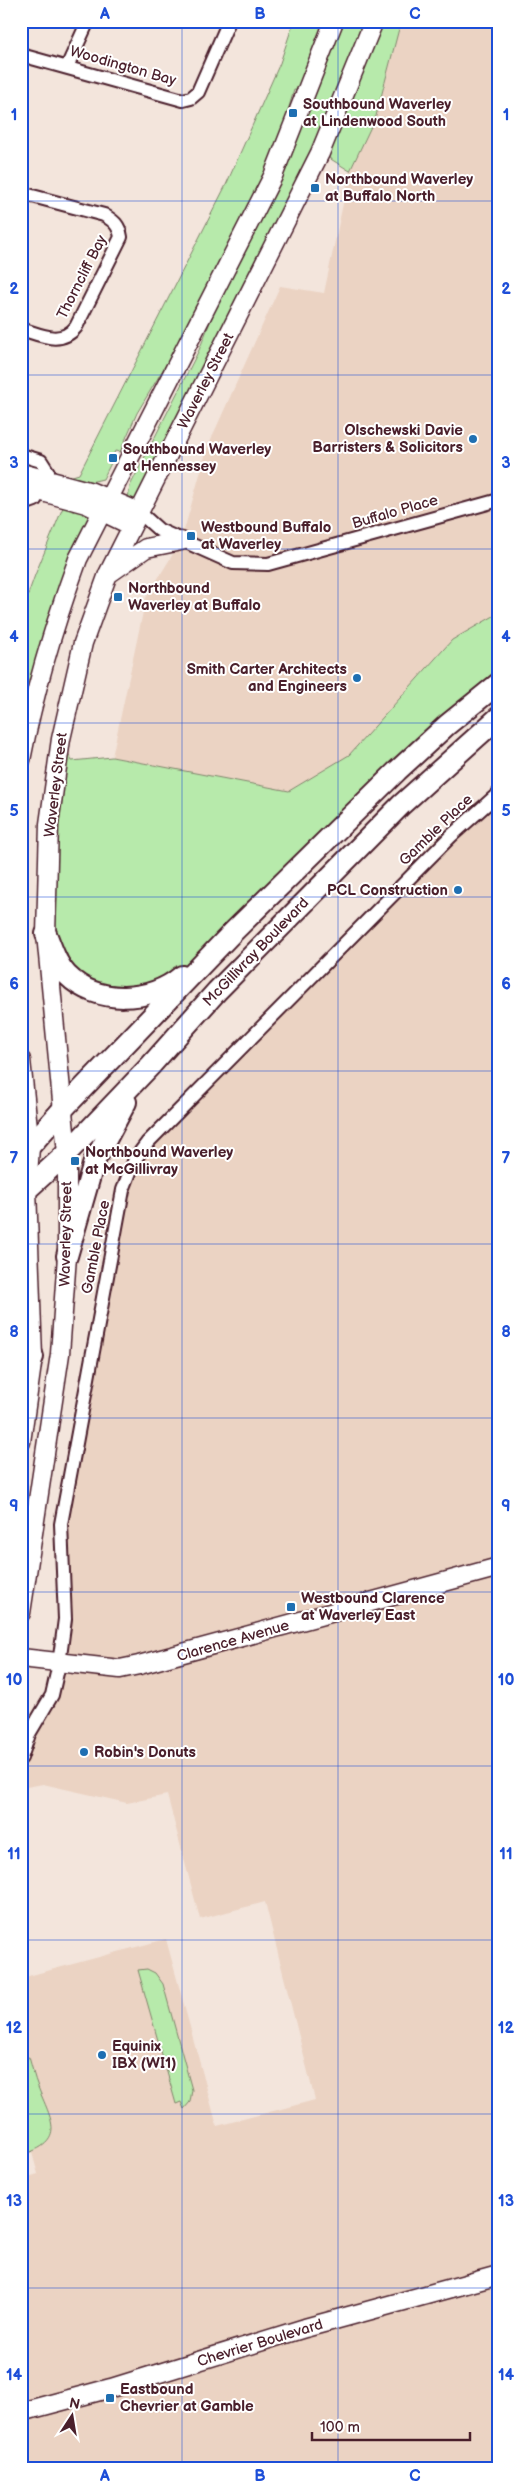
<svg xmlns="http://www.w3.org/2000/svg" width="520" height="2489" viewBox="0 0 520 2489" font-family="'Balsamiq Sans',sans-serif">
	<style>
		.built { fill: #ebd3c3 }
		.green { fill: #b7eaab; stroke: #80846b }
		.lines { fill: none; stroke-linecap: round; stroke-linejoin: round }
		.street-casing { stroke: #4a1f2b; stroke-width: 16 }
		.secondary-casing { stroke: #4a1f2b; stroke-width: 21 }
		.primary-casing { stroke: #4a1f2b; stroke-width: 24 }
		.street { stroke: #fff; stroke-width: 12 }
		.secondary { stroke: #fff; stroke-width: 18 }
		.primary { stroke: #fff; stroke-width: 20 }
		.grid { fill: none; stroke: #1d4ed8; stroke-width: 1; stroke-opacity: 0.55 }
		.poi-dot { fill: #1f6fb2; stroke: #fff; stroke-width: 2 }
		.labels { text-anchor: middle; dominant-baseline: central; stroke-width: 4; stroke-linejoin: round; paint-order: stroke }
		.street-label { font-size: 15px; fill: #4a1f2b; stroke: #fff }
		.poi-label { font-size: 15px; font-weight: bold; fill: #4a1f2b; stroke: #fff; text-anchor: start }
		.neatline { fill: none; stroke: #1d4ed8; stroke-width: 2 }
		.grid-label { font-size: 16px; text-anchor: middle; font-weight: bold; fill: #1d4ed8 }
	</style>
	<rect width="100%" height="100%" fill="#f3e5dc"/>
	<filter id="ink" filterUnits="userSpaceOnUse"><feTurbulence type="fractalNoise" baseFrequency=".02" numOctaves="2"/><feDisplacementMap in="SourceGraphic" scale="10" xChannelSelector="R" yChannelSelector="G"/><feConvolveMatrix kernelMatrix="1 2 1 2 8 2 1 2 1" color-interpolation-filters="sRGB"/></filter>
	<g filter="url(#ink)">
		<path class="built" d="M401,21H499V613L452,640L349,756L289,791L112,757L146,598L181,541L208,446L280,286L324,293L350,171L376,116Z
			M499,793V2468H21V2179L38,2174L21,2114V1978L166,1939L217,2126L315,2100L265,1902L200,1919L167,1795L127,1803L43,1784L21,1788L26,1748L59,1664L61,1524L135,1159Z"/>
		<path class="green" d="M294,21H327L298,91L294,90L274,158L183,336L137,413L120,452L115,451L111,460L112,461L103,479L90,482L69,477L79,474L226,185L280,63Z
			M342,21H367L338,100L138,499L133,503L128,499L130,486L199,350L220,297L301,130Z
			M374,21H401L376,116L350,171L321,153Z
			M66,500L105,507L78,559L21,760V614L35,575Z
			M499,613V683L176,981L118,997L56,960L49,824L61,739L72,761L112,757L289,791L349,755L452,640Z
			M147,1969L155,1973L163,1984L192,2090L190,2102L184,2109L181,2102L176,2104L138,1970Z
			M29,2057C32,2067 34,2077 38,2087C51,2120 68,2142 21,2155V2059Z"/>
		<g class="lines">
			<defs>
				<path id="street" d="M21,55L183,100L191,98L198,92L229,21
					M67,67L88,21
					M21,193L104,215C114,221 119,225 121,237L76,327C61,346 41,335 21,329
					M21,455L41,461L48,472L46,478
					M21,505L35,500L40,492
					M139,512L159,530L233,563L268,564L499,500
					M21,1758L29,1734L52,1695L59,1664L65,1619L61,1524L123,1190L135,1159L147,1143L451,836L499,793"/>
				<path id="secondary" d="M21,473L92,492L139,512
					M21,486L86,504L132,526
					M110,573L146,548L181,541
					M21,760C34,692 54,625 78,559L273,176L334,21
					M21,1060L30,1147L27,1189L33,1357L21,1442
					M21,1613L60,1354L67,1256V1153L46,934L49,824L61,739L83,643L108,574L320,153L374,21
					M21,1658L120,1669L139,1665L499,1567
					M21,2412L111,2388L305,2328L499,2275"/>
				<path id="primary" d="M46,934C52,948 56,964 67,975C97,1005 150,1003 182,976
					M21,1156L62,1110L232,933L397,771L447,725L499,683
					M21,1195L67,1153L151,1065L217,991L401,805L499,717
					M67,1256L94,1162L126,1102
					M21,1320L33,1357"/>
			</defs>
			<use href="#street" class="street-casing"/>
			<use href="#secondary" class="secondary-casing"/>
			<use href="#primary" class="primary-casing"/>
			<use href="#street" class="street"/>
			<use href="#secondary" class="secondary"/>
			<use href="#primary" class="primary"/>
		</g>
	</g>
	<path class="grid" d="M182,21V2468M338,21V2468M21,201H499M21,375H499M21,549H499M21,723H499M21,897H499M21,1071H499M21,1244H499M21,1418H499M21,1592H499M21,1766H499M21,1940H499M21,2114H499M21,2288H499"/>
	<g class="poi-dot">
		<rect x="288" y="108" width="10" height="10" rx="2.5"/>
		<rect x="310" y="183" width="10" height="10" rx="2.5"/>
		<circle cx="473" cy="439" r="5"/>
		<rect x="108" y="453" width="10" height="10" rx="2.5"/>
		<rect x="186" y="531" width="10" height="10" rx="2.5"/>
		<rect x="113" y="592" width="10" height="10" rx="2.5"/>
		<circle cx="357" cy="678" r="5"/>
		<circle cx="458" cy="890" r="5"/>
		<rect x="70" y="1156" width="10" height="10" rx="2.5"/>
		<rect x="286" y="1602" width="10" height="10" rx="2.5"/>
		<circle cx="84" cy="1752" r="5"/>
		<circle cx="102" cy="2055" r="5"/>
		<rect x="105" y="2393" width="10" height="10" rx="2.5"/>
	</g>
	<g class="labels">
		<g class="street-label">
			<text transform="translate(123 66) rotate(16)">Woodington Bay</text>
			<text transform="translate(82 277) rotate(-63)">Thorncliff Bay</text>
			<text transform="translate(206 381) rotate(-63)">Waverley Street</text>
			<text transform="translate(395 512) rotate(-16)">Buffalo Place</text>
			<text transform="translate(56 785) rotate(-83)">Waverley Street</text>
			<text transform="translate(436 830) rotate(-44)">Gamble Place</text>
			<text transform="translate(256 952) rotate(-46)">McGillivray Boulevard</text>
			<text transform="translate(66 1234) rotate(-89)">Waverley Street</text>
			<text transform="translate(96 1247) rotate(-79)">Gamble Place</text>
			<text transform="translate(233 1641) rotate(-16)">Clarence Avenue</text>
			<text transform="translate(260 2343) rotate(-17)">Chevrier Boulevard</text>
		</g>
		<g class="poi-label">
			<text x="303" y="104">Southbound Waverley<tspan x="303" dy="17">at Lindenwood South</tspan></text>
			<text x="325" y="179">Northbound Waverley<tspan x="325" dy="17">at Buffalo North</tspan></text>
			<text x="463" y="430" text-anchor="end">Olschewski Davie<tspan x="463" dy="17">Barristers &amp; Solicitors</tspan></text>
			<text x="123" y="449">Southbound Waverley<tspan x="123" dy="17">at Hennessey</tspan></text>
			<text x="201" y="527">Westbound Buffalo<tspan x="201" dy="17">at Waverley</tspan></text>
			<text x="128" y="588">Northbound<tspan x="128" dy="17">Waverley at Buffalo</tspan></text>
			<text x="347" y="669" text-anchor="end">Smith Carter Architects<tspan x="347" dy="17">and Engineers</tspan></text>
			<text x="448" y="890" text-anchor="end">PCL Construction</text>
			<text x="85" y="1152">Northbound Waverley<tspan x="85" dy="17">at McGillivray</tspan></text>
			<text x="301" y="1598">Westbound Clarence<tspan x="301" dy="17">at Waverley East</tspan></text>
			<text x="94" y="1752">Robin's Donuts</text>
			<text x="112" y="2046">Equinix<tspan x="112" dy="17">IBX (WI1)</tspan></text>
			<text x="120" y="2389">Eastbound<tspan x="120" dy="17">Chevrier at Gamble</tspan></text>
		</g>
	</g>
	<rect width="520" height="2489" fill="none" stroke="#fff" stroke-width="55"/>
	<g transform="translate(72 2416) rotate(12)" stroke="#ffffff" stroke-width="4" paint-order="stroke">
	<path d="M0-4L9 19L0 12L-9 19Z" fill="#4a1f2b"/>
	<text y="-8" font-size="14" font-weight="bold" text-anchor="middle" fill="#4a1f2b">N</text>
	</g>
	<path d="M312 2432v8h158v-8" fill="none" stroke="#4a1f2b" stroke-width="2.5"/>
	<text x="320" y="2432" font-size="15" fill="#4a1f2b" stroke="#ffffff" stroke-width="4" paint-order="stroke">100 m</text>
	<rect x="28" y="28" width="464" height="2434" class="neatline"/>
	<g class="grid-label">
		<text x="105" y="19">A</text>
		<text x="260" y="19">B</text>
		<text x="415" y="19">C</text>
		<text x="14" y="120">1</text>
		<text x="506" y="120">1</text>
		<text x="14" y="294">2</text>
		<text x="506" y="294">2</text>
		<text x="14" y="468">3</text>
		<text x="506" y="468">3</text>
		<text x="14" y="642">4</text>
		<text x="506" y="642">4</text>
		<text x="14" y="816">5</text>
		<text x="506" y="816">5</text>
		<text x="14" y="989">6</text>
		<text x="506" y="989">6</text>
		<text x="14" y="1163">7</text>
		<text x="506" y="1163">7</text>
		<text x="14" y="1337">8</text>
		<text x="506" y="1337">8</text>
		<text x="14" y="1511">9</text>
		<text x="506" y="1511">9</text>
		<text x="14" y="1685">10</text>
		<text x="506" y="1685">10</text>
		<text x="14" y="1859">11</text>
		<text x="506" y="1859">11</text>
		<text x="14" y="2033">12</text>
		<text x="506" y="2033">12</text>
		<text x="14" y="2206">13</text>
		<text x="506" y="2206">13</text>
		<text x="14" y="2380">14</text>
		<text x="506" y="2380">14</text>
		<text x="105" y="2481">A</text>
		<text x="260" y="2481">B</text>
		<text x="415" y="2481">C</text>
	</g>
</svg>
